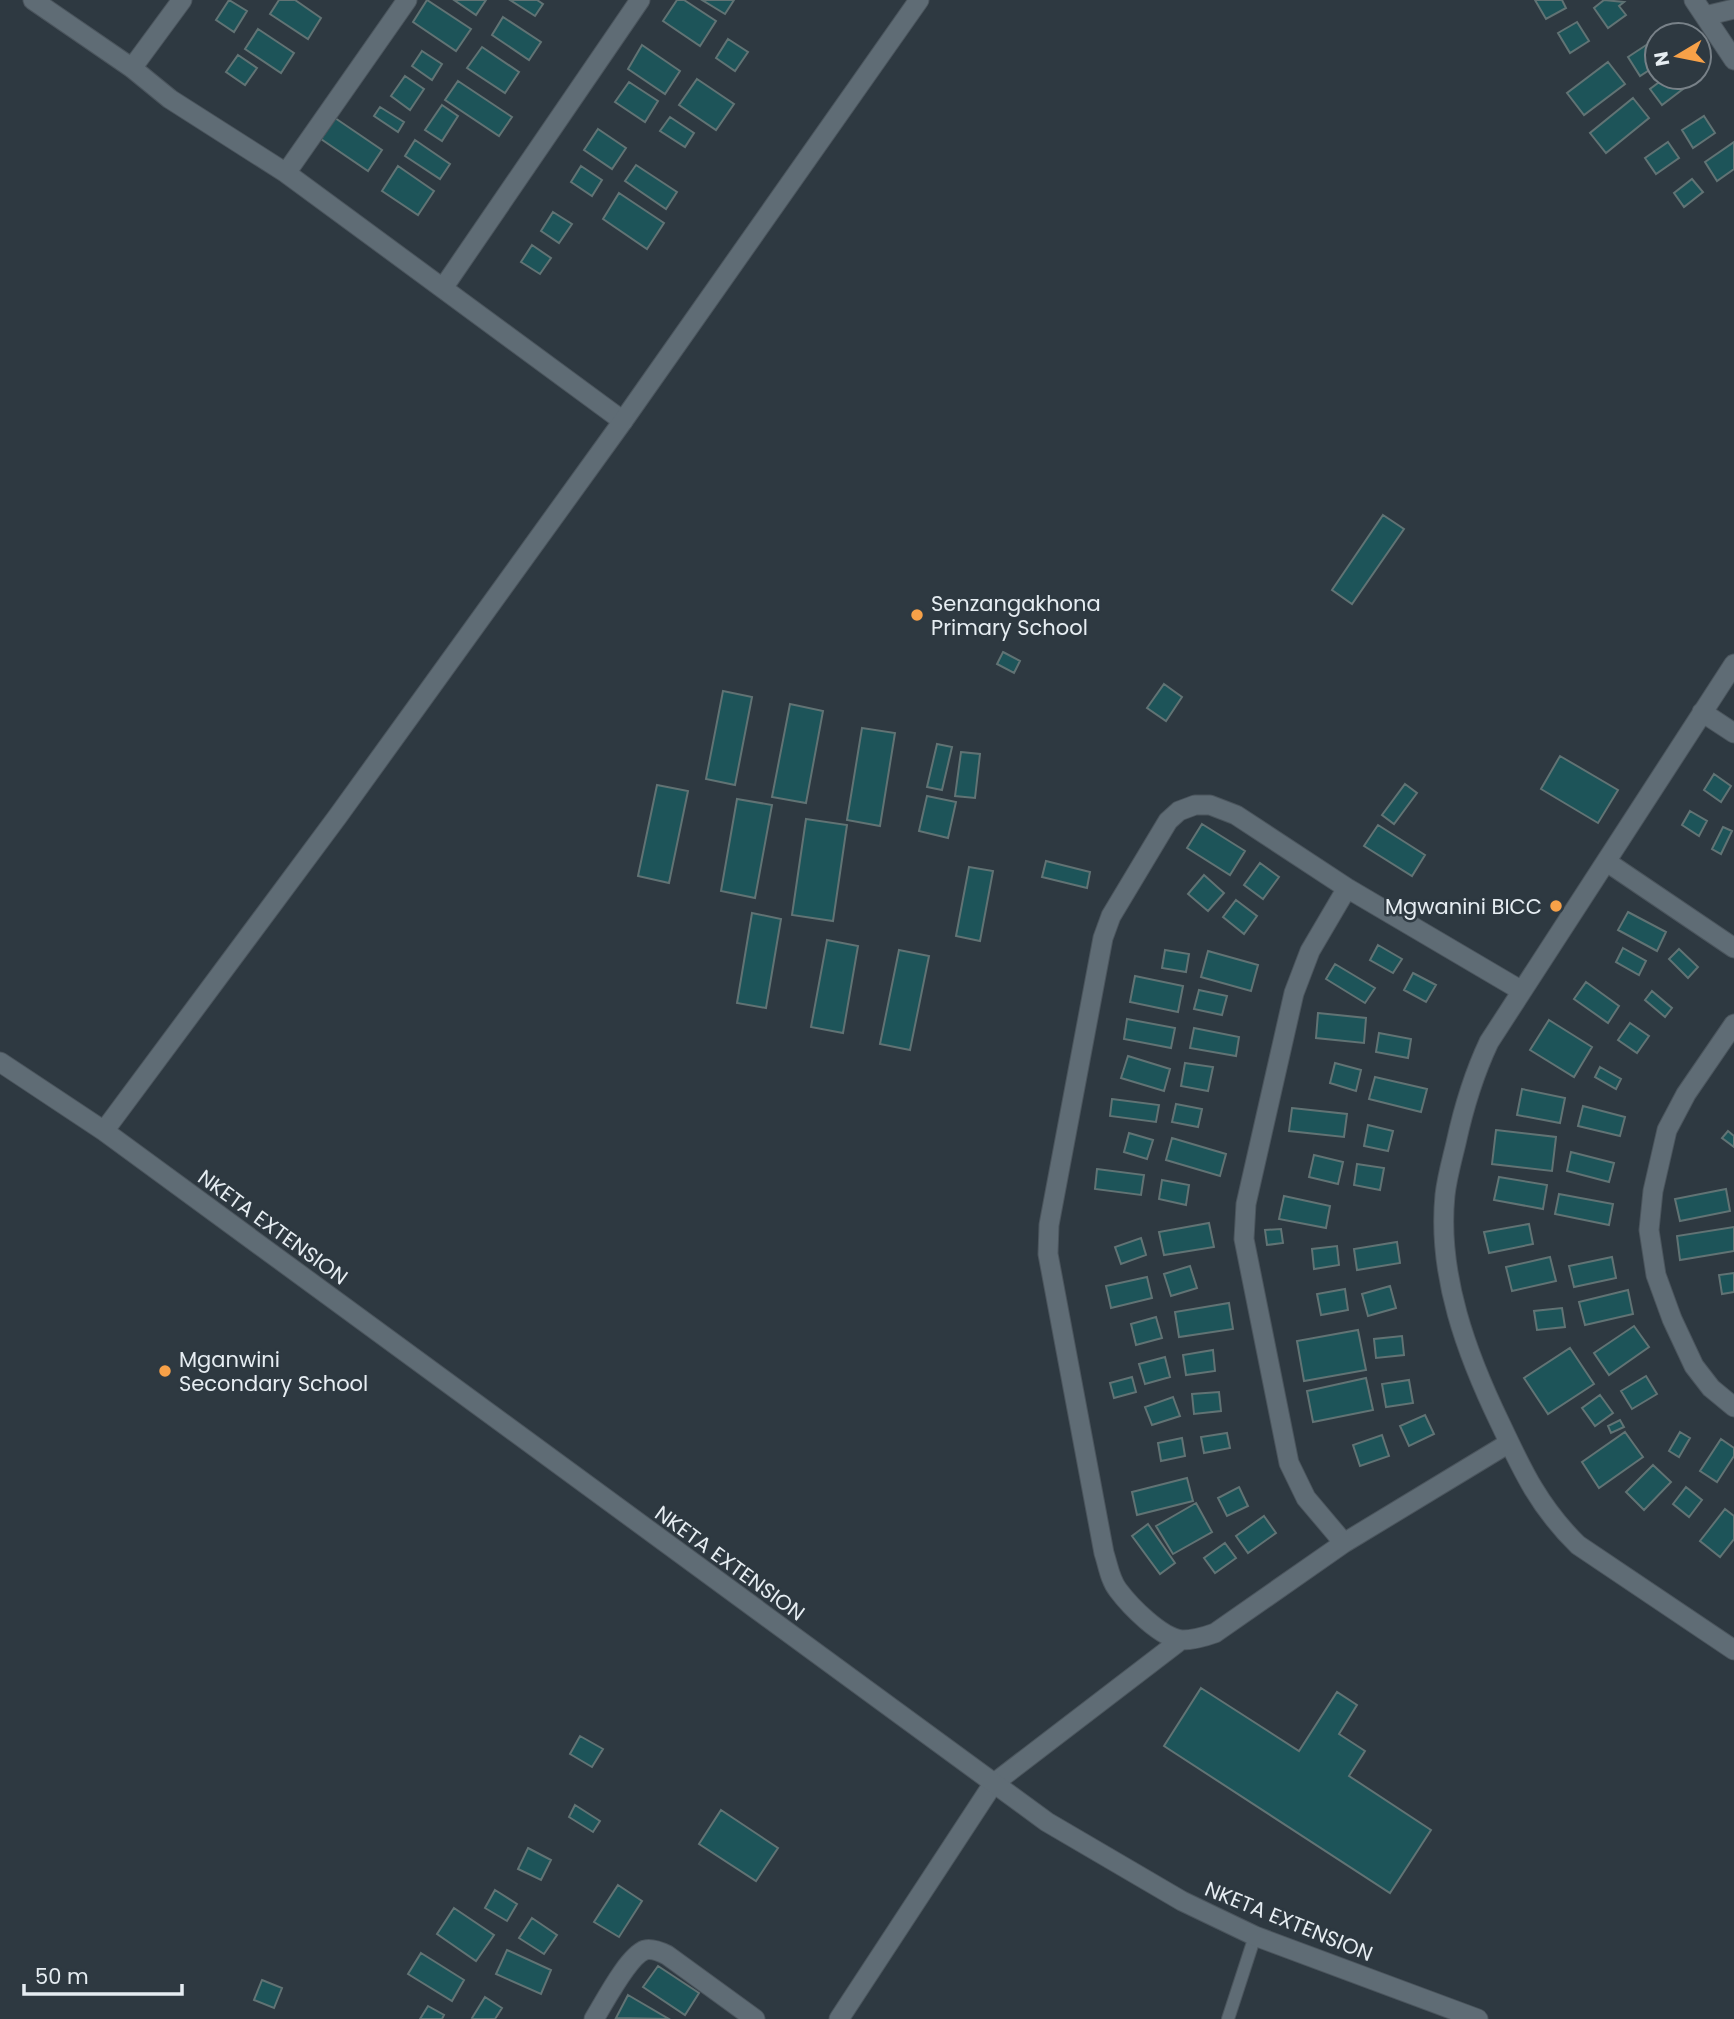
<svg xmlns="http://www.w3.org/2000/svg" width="1734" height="2019" viewBox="0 0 1734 2019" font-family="Poppins,sans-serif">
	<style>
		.building { fill: #1d5459; stroke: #617374; stroke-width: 2 }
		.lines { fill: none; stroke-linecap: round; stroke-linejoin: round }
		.service-casing { stroke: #4b555d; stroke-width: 14 }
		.minor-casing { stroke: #4b555d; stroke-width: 21 }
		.tertiary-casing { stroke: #4b555d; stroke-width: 21 }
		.service { stroke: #5f6c75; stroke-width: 12 }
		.minor { stroke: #5f6c75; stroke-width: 19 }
		.tertiary { stroke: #5f6c75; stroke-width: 19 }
		.poi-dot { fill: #f7a148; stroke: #2e3941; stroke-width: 2.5 }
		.labels { text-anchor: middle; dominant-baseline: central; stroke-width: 5; stroke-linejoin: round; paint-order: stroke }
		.poi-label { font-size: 21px; fill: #e6edf2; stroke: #2e3941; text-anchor: start }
		.street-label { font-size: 21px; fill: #e6edf2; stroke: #2e3941 }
	</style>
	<rect width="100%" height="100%" fill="#2e3941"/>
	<path class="building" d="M229,0L247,11L234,32L216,20Z
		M279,0H295L321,18L308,39L270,14Z
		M427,0L471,29L456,51L413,22Z
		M454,0H486L476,15Z
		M510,0H537L543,4L535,16Z
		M677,0H684L716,21L700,46L663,21Z
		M702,0H734L725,14Z
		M1535,0H1562L1566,8L1546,19Z
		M1604,0L1624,2L1619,6L1626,15L1608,28L1594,8Z
		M503,17L541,42L529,60L492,35Z
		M1577,22L1589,41L1570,53L1558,33Z
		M1678,24L1685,35H1662Z
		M258,29L294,53L281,73L245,49Z
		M1657,38V65L1640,76L1628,57Z
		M728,39L748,52L735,71L716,58Z
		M642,45L680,71L665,94L628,69Z
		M482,47L519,72L505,93L467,68Z
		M422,51L442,64L432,80L412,66Z
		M238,55L257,68L245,85L226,72Z
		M1608,62L1625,84L1584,115L1567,93Z
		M405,76L424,89L410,110L391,96Z
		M1666,77H1674L1683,89L1662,105L1650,89Z
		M697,79L734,104L716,130L679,105Z
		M458,81L512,117L499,136L445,100Z
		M629,82L658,101L645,122L615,102Z
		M1633,98L1649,118L1606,153L1590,133Z
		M442,105L458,116L442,141L425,130Z
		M380,107L404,122L398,132L374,116Z
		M1704,116L1715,133L1693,148L1682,130Z
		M670,117L694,133L685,147L660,131Z
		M335,118L382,150L368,171L321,139Z
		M598,129L626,148L612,169L584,150Z
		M415,140L450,164L440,179L405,156Z
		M1668,142L1679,158L1656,174L1645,158Z
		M1734,142V169L1717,181L1705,162Z
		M636,165L677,192L666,209L625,181Z
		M398,166L434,191L418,215L382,191Z
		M581,166L602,180L592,196L571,182Z
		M1692,179L1703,192L1684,207L1674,193Z
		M619,193L664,223L647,249L603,219Z
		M553,212L572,224L559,243L541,231Z
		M532,245L551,258L540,274L521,262Z
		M1383,515L1404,529L1352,604L1332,590Z
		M1003,652L1020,661L1014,673L997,664Z
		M1164,684L1182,697L1166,721L1147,708Z
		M723,691L752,697L735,785L706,779Z
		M790,704L823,711L806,803L772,797Z
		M862,728L895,733L880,826L847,820Z
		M937,744L952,747L942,790L927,787Z
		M961,752L980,754L975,798L955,796Z
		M1560,756L1618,790L1598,823L1541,789Z
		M1714,774L1731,786L1721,802L1704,790Z
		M1405,784L1417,793L1394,824L1382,815Z
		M657,785L688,791L669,883L638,876Z
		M927,796L956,802L948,838L919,831Z
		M737,799L772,805L755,898L721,891Z
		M1690,811L1707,821L1699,836L1682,825Z
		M806,819L847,825L833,921L792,915Z
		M1202,824L1245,851L1230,875L1187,848Z
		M1378,825L1425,855L1412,876L1364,846Z
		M1723,827L1732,831L1721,854L1712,849Z
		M1046,861L1090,872L1087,888L1042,877Z
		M1260,863L1279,877L1263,899L1244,885Z
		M969,867L993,871L980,941L956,936Z
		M1204,875L1224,893L1208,911L1188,894Z
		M1236,900L1257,916L1244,934L1223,917Z
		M1628,912L1666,932L1657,951L1618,930Z
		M752,913L781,919L766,1008L737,1003Z
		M827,940L858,946L843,1033L811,1027Z
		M1378,945L1402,959L1393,973L1370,960Z
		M1623,948L1646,961L1639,975L1616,962Z
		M1679,949L1698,967L1688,978L1669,959Z
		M899,950L929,956L910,1050L880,1044Z
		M1165,950L1189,954L1186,972L1162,968Z
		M1208,951L1258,965L1251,991L1201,977Z
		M1335,964L1375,988L1365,1003L1326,979Z
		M1413,973L1436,985L1426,1002L1404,990Z
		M1135,976L1183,986L1178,1012L1130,1002Z
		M1586,982L1619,1006L1608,1023L1574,999Z
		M1199,990L1227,996L1222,1015L1194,1009Z
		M1652,991L1672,1008L1665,1017L1645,1000Z
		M1318,1013L1366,1018L1364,1043L1316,1038Z
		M1127,1019L1175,1028L1171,1048L1124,1039Z
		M1549,1020L1592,1047L1574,1077L1530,1050Z
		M1630,1023L1649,1036L1637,1053L1618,1040Z
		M1194,1028L1239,1037L1236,1056L1190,1048Z
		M1379,1033L1411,1039L1408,1058L1376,1052Z
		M1128,1056L1170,1069L1164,1091L1121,1078Z
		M1185,1063L1213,1067L1208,1091L1181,1086Z
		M1335,1063L1361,1070L1356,1091L1330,1083Z
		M1600,1067L1621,1079L1616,1089L1595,1077Z
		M1375,1077L1427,1089L1421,1112L1369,1099Z
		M1522,1089L1565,1098L1560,1123L1517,1115Z
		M1112,1099L1159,1105L1156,1122L1110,1116Z
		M1176,1104L1202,1109L1198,1127L1172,1122Z
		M1583,1106L1625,1117L1620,1136L1578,1126Z
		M1292,1108L1347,1114L1344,1137L1289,1131Z
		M1368,1125L1393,1131L1388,1151L1364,1146Z
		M1496,1130L1556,1137L1552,1171L1492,1164Z
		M1728,1131L1734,1136V1147L1722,1138Z
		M1129,1133L1153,1140L1147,1159L1124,1152Z
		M1172,1138L1226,1154L1220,1176L1166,1160Z
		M1571,1152L1614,1163L1609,1182L1567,1171Z
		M1314,1155L1343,1162L1338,1184L1309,1177Z
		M1357,1164L1384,1168L1380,1190L1354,1185Z
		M1097,1169L1144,1175L1141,1195L1095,1189Z
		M1499,1177L1547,1185L1543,1209L1494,1200Z
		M1162,1180L1189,1185L1186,1205L1159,1199Z
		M1726,1189L1730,1211L1680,1221L1675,1199Z
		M1559,1194L1613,1204L1609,1225L1555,1214Z
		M1284,1196L1330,1206L1326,1228L1279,1219Z
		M1209,1223L1214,1247L1164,1255L1159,1232Z
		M1529,1224L1533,1244L1489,1253L1484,1232Z
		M1734,1227V1251L1680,1260L1677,1236Z
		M1281,1229L1283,1243L1267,1245L1265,1230Z
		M1141,1238L1146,1255L1121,1264L1115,1247Z
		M1397,1242L1400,1263L1357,1270L1354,1249Z
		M1337,1246L1339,1265L1314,1269L1312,1249Z
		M1550,1257L1556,1281L1512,1291L1506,1267Z
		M1612,1257L1616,1278L1574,1287L1569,1266Z
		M1190,1266L1197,1288L1171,1296L1164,1274Z
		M1734,1273V1292L1722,1294L1719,1275Z
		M1147,1277L1152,1298L1111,1308L1106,1286Z
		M1390,1286L1396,1308L1368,1316L1362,1294Z
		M1345,1289L1348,1310L1321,1315L1317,1294Z
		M1628,1290L1633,1314L1585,1325L1579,1302Z
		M1229,1303L1233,1329L1179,1337L1175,1312Z
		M1562,1308L1565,1327L1537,1330L1534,1311Z
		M1156,1317L1162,1338L1136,1345L1131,1324Z
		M1634,1326L1649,1347L1609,1375L1594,1353Z
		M1358,1330L1366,1370L1304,1381L1297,1341Z
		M1402,1336L1404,1355L1376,1358L1374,1339Z
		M1570,1348L1594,1384L1548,1414L1524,1378Z
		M1213,1350L1215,1371L1186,1375L1183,1355Z
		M1165,1357L1170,1377L1145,1384L1139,1364Z
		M1646,1376L1657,1394L1632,1409L1621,1391Z
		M1132,1377L1136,1392L1114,1398L1110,1383Z
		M1366,1378L1373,1410L1313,1422L1307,1391Z
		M1409,1380L1413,1403L1386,1407L1382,1384Z
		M1219,1392L1221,1411L1194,1414L1192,1394Z
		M1600,1395L1613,1413L1595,1426L1582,1408Z
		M1173,1397L1180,1416L1152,1425L1145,1407Z
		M1425,1415L1434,1434L1409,1446L1400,1426Z
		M1620,1420L1624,1427L1611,1433L1608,1426Z
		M1625,1432L1643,1457L1599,1488L1582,1462Z
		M1680,1432L1690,1438L1679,1457L1669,1451Z
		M1227,1433L1230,1448L1204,1453L1201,1437Z
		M1382,1435L1389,1456L1360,1466L1353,1445Z
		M1182,1438L1185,1456L1161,1461L1158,1443Z
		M1721,1439L1734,1448V1456L1717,1482L1700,1471Z
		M1653,1465L1671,1482L1644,1510L1626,1492Z
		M1187,1478L1193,1501L1137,1515L1132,1492Z
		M1239,1487L1248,1506L1227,1516L1218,1498Z
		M1686,1487L1702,1500L1689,1517L1673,1504Z
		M1196,1503L1212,1532L1173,1554L1156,1526Z
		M1725,1509L1734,1516V1539L1720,1557L1700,1541Z
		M1264,1516L1276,1533L1248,1553L1236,1536Z
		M1148,1524L1175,1563L1160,1574L1132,1536Z
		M1225,1543L1236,1558L1215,1573L1204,1558Z
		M1201,1688L1299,1751L1337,1692L1357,1705L1339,1734L1365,1751L1349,1776L1431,1830L1390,1893L1164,1746Z
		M580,1736L603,1749L592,1767L570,1754Z
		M575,1805L600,1821L593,1832L569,1817Z
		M721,1810L778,1848L756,1881L699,1844Z
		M528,1848L551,1860L541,1880L518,1869Z
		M618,1885L642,1901L619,1937L594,1922Z
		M495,1890L517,1904L507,1921L485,1908Z
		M454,1908L494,1935L476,1961L437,1934Z
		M532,1918L557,1935L544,1954L519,1938Z
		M507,1950L551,1970L541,1994L496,1974Z
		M421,1953L464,1980L452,2001L408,1974Z
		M658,1966L699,1993L685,2015L643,1987Z
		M262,1980L282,1988L274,2008L254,2000Z
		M628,1995L669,2019L616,2018Z
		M485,1997L502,2008L495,2019H474L472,2018Z
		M428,2006L444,2015L442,2019H420Z"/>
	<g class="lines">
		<defs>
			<path id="service" d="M1228,2019L1255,1936"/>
			<path id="minor" d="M33,0L132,68L170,99L286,173L623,421
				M1694,0L1734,60
				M1705,16L1734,9
				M132,68L182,0
				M286,173L407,0
				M443,288L640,0
				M1734,664L1489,1042C1473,1076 1464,1106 1456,1143C1452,1160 1447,1177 1445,1195C1437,1275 1467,1355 1501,1425C1523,1472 1540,1508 1578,1545L1734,1650
				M1702,712L1734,733
				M1607,862L1734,948
				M1734,1024L1686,1094L1667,1130L1653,1191L1649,1230L1656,1275L1672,1319L1694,1366L1711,1388L1734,1407
				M1509,1443L1344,1543L1215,1633C1204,1637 1194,1640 1182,1640C1161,1638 1130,1606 1118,1590C1110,1580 1108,1565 1104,1553L1048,1254L1049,1225L1103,938L1111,916L1168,821L1179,811L1195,805H1210L1236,815L1347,888L1522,991
				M1344,1543L1306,1498L1289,1463L1244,1239L1246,1204L1294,993L1310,951L1347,888
				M594,2019C604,2003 628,1956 645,1950C652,1948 661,1952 667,1955L755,2019
				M839,2019L993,1784L1181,1640"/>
			<path id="tertiary" d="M0,1062L104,1131L1047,1822L1182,1901L1255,1936L1478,2019
				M104,1131L338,816L623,421L919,0"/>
		</defs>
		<use href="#service" class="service-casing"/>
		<use href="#minor" class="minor-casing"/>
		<use href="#tertiary" class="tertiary-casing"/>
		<use href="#service" class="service"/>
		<use href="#minor" class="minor"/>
		<use href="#tertiary" class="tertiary"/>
	</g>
	<g class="poi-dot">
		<circle cx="917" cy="615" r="7"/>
		<circle cx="1556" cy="906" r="7"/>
		<circle cx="165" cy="1371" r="7"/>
	</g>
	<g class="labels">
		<g class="poi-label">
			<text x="931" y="603">Senzangakhona<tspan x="931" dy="24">Primary School</tspan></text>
			<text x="1542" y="906" text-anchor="end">Mgwanini BICC</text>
			<text x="179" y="1359">Mganwini<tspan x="179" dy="24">Secondary School</tspan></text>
		</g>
		<g class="street-label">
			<text transform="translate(273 1227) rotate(36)">NKETA EXTENSION</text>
			<text transform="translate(730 1563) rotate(36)">NKETA EXTENSION</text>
			<text transform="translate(1289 1921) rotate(22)">NKETA EXTENSION</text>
		</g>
	</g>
	<g transform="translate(1678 56) rotate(260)"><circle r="33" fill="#2e3941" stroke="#788188" stroke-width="2"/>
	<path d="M0-5L12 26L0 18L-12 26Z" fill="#f7a148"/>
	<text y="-10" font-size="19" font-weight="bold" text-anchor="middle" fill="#e6edf2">N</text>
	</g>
	<path d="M24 1984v10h158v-10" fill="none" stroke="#e6edf2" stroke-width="3.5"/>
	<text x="35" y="1984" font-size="21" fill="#e6edf2" stroke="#2e3941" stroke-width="5" paint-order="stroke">50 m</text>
</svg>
